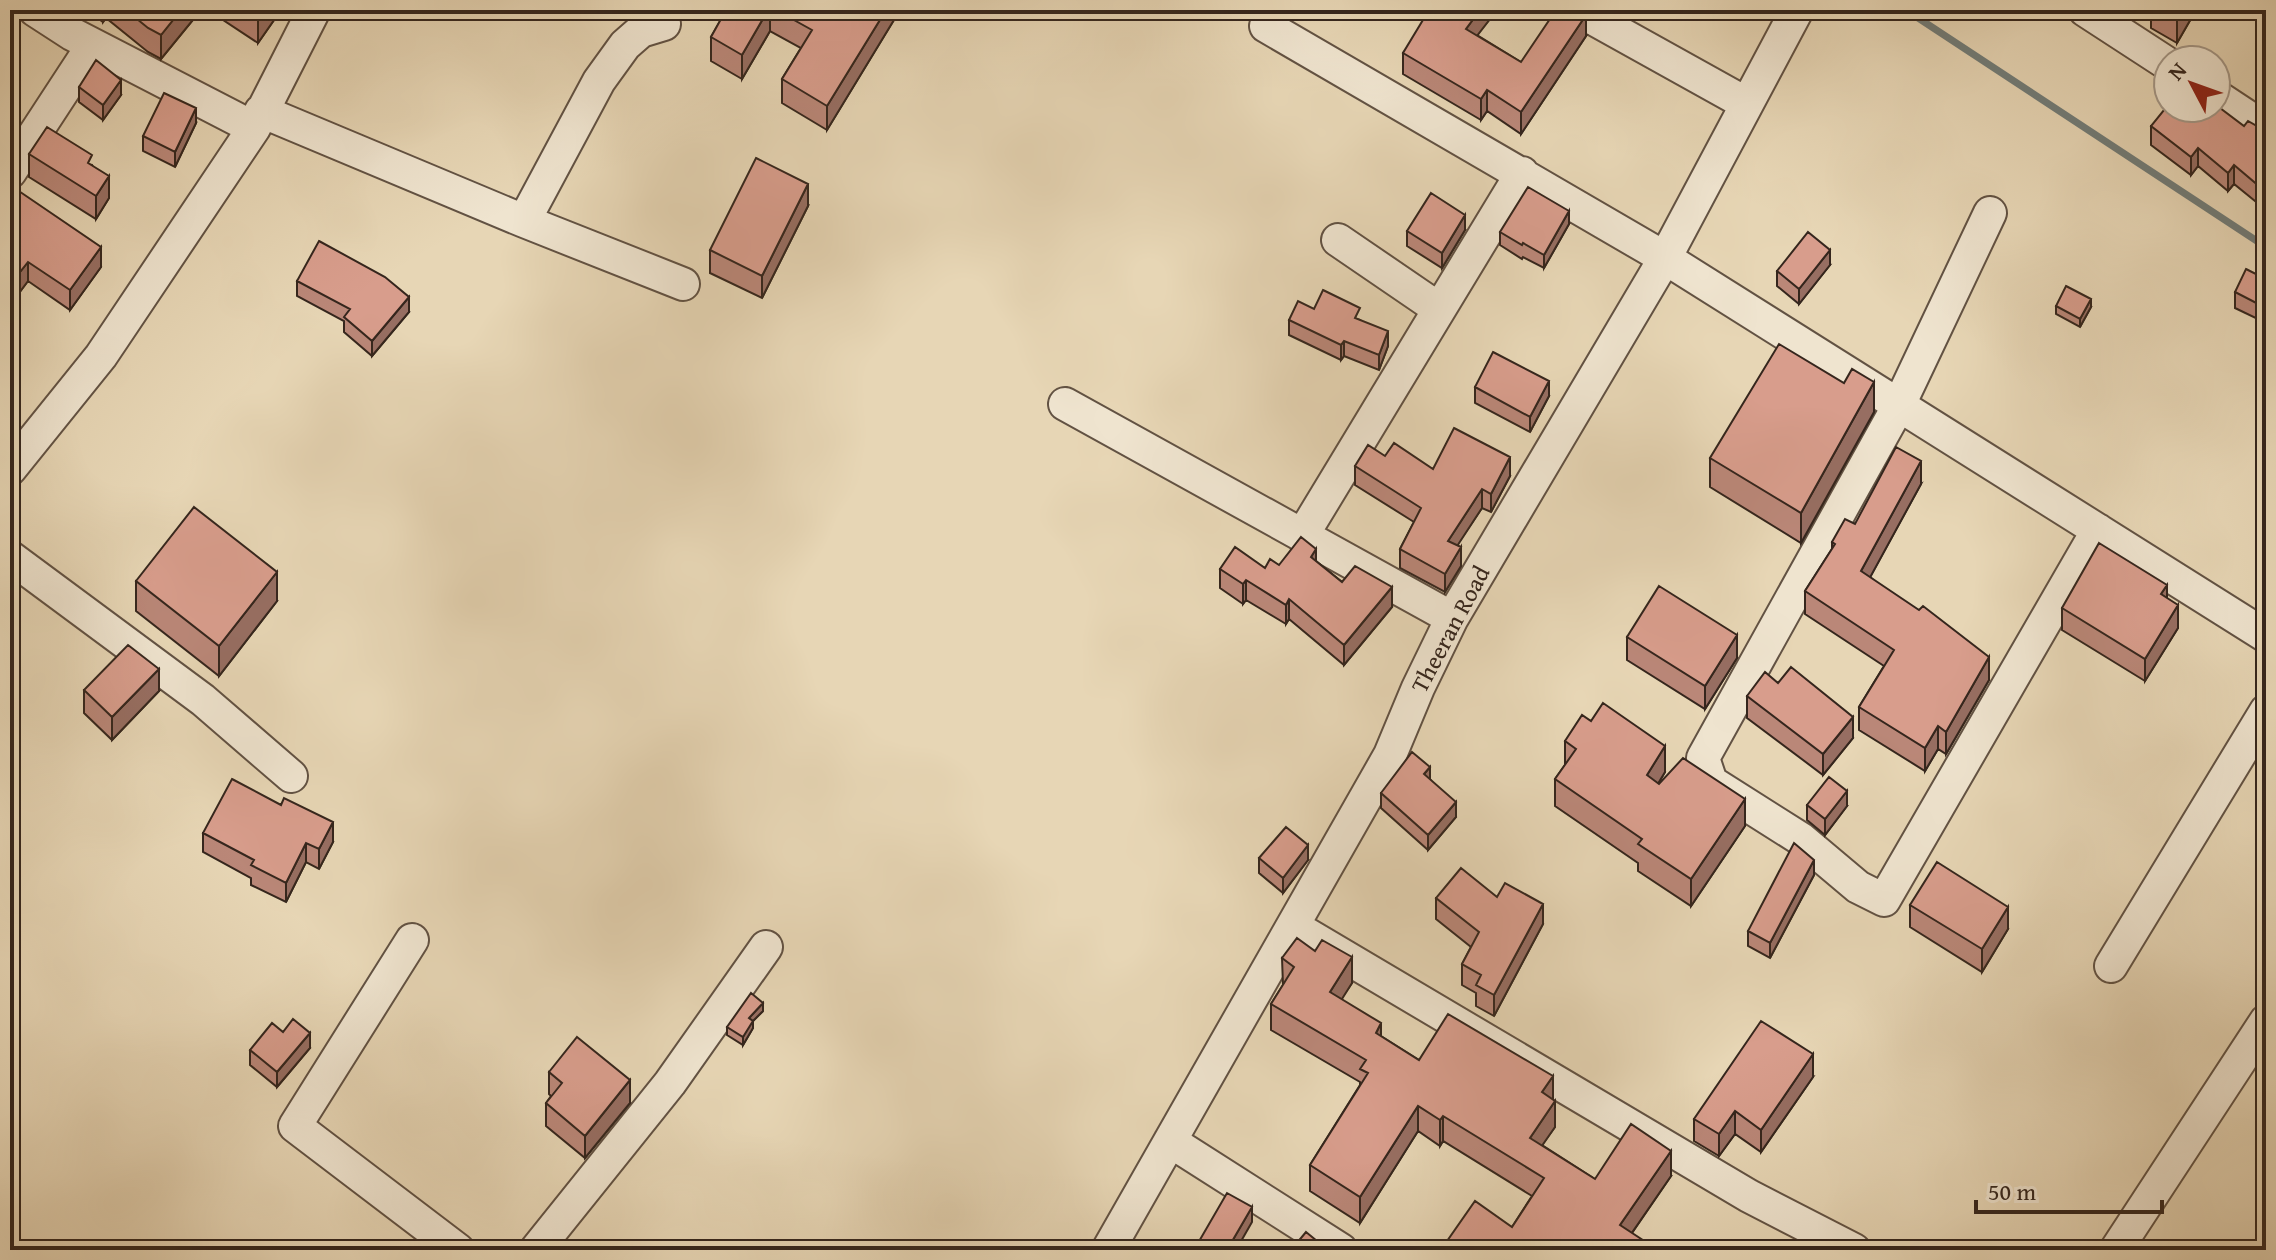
<svg xmlns="http://www.w3.org/2000/svg" width="2276" height="1260" viewBox="0 0 2276 1260" font-family="'Gentium Book Plus',serif">
	<style>
		.lines { fill: none; stroke-linecap: round; stroke-linejoin: round }
		.stream { stroke: #727d79; stroke-width: 7 }
		.minor-casing { stroke: #625243; stroke-width: 36 }
		.minor { stroke: #efe4cf; stroke-width: 32 }
		.wall { fill: #ba8778; stroke: #35261d; stroke-width: 2 }
		.shaded-wall { fill: #976e62; stroke: #35261d; stroke-width: 2 }
		.building { fill: #d89d8c; stroke: #35261d; stroke-width: 2 }
		.labels { text-anchor: middle; dominant-baseline: central; stroke-width: 6; stroke-linejoin: round; paint-order: stroke }
		.street-label { font-size: 24px; fill: #35261d; stroke: #efe4cf }
	</style>
	<rect width="100%" height="100%" fill="#e7d6b5"/>
	<filter id="stains"><feTurbulence type="fractalNoise" baseFrequency=".0025" numOctaves="4"/><feColorMatrix values="0 0 0 0 .2 0 0 0 0 .09 0 0 0 0 .02 0 0 0 .5 -.17"/></filter>
	<radialGradient id="worn" r=".72"><stop offset=".6" stop-color="#630" stop-opacity="0"/><stop offset="1" stop-color="#630" stop-opacity=".3"/></radialGradient>
	<g class="lines">
		<path class="stream" d="M1906,10L2266,247"/>
		<defs>
			<path id="minor" d="M35,10L72,34L254,128
				M1578,10L1747,104
				M2085,10L2168,64
				M1266,26L1665,258L2266,636
				M2216,96L2266,129
				M261,111L524,221L683,284
				M10,172L93,45
				M1990,213L1899,405L1703,758L1711,782L1801,839L1858,887L1884,900L2098,530
				M524,221L599,81L625,45L641,31L664,24
				M1338,240L1439,309
				M1065,404L1452,618
				M10,469L101,356L254,128L314,10
				M1302,536L1522,173
				M10,557L203,700L291,776
				M1293,926L1749,1196L1854,1250
				M412,940L295,1126L458,1250
				M2111,966L2266,711
				M1170,1141L1341,1250
				M536,1250L670,1083L766,947
				M1108,1250L1390,755L1418,688L1452,618L1665,258L1797,10
				M2116,1250L2266,1021"/>
		</defs>
		<use href="#minor" class="minor-casing"/>
		<use href="#minor" class="minor"/>
	</g>
	<path class="wall" d="M87,10H201L161,59L148,52L106,18L103,22Z
		M208,10H281L258,43Z
		M724,10H900L827,130L782,103V79L801,48L770,31L742,79L711,61V37L726,11Z
		M1497,10L1477,35L1521,62L1586,36L1521,134L1487,111L1481,120L1403,74V53L1442,14Z
		M2151,10H2196L2177,43L2151,28Z
		M79,87L121,95L103,120L79,102Z
		M196,123L175,167L143,151V136Z
		M2151,126H2244L2266,129V210L2234,184L2228,191L2198,166L2191,175L2151,145Z
		M29,154L92,165L109,198L96,219L29,177Z
		M10,185L101,267L70,310L28,281L16,297L10,292Z
		M808,206L762,298L710,273V250Z
		M1569,224L1544,268L1523,257L1522,259L1500,245V232Z
		M1465,230L1442,268L1407,246V231Z
		M1830,265L1799,304L1777,286V271Z
		M2266,279V323L2235,308V292Z
		M297,281L409,312L372,356L344,332V321L297,296Z
		M2056,306L2091,307L2080,327L2056,314Z
		M1314,309L1360,320L1388,346L1379,370L1344,356L1341,360L1289,335V320Z
		M1844,383L1874,412L1801,543L1710,487V458Z
		M1475,387L1549,396L1530,432L1475,403Z
		M1355,466L1433,469L1510,476L1491,512L1482,508L1457,545L1461,566L1445,592L1400,568V549L1414,522L1355,485Z
		M1921,484L1870,577L1989,680L1946,754L1938,749L1925,771L1859,730V707L1884,666L1805,614V591L1832,549V542L1855,524Z
		M1316,561L1342,582L1392,607L1344,665L1289,619L1286,624L1246,600L1243,604L1220,588V569L1265,568L1279,565Z
		M136,581L277,601L219,676L136,611Z
		M2167,598L2178,628L2145,681L2062,630V608Z
		M1627,637L1737,658L1705,709L1627,660Z
		M1778,683L1853,738L1823,775L1747,718V696Z
		M84,690L159,691L112,740L84,713Z
		M1591,721L1665,772L1658,784L1745,826L1691,906L1638,871V863L1555,806V779L1565,765V741Z
		M1430,779L1456,817L1428,850L1381,808V793Z
		M1807,805L1847,806L1825,835L1807,820Z
		M203,833L333,842L319,869L306,862L286,902L251,885V878L203,852Z
		M1259,858L1308,860L1283,893L1259,873Z
		M1814,875L1770,958L1748,946V931Z
		M1497,897L1543,924L1494,1016L1476,1006V993L1462,985V964L1471,947L1436,919V898Z
		M1910,905L2008,929L1982,972L1910,927Z
		M1282,958L1352,983L1341,999L1381,1036L1419,1060L1553,1099L1555,1127L1542,1145L1595,1179L1671,1176L1632,1233L1512,1227L1532,1196L1443,1141L1440,1146L1418,1131L1360,1223L1310,1191V1165L1360,1085V1082L1271,1030V1004L1283,985Z
		M763,1011L753,1021V1028L743,1045L727,1035V1027Z
		M283,1032L310,1048L277,1087L250,1065V1050Z
		M549,1072L630,1103L585,1158L546,1126V1103L551,1096L549,1094Z
		M1813,1077L1761,1152L1735,1134L1719,1156L1694,1141V1119Z
		M1445,1244L1454,1250H1445Z"/>
	<path class="shaded-wall" d="M103,10H106V18L103,22Z
		M181,10H201L161,59V35Z
		M264,10H281L258,43V19Z
		M768,10H770V31L742,79V55Z
		M886,10H900L827,130V106Z
		M1480,10H1497L1466,50V29Z
		M2181,10H2196L2177,43V18Z
		M1586,15V36L1521,134V112Z
		M121,80V95L103,120V105Z
		M1487,90V111L1481,120V99Z
		M196,108V123L175,167V152Z
		M2198,148V166L2191,175V157Z
		M2234,165V184L2228,191V173Z
		M109,176V198L96,219V196Z
		M808,184V206L762,298V276Z
		M1569,211V224L1544,268V255Z
		M1465,215V230L1442,268V253Z
		M101,247V267L70,310V290Z
		M1830,250V265L1799,304V289Z
		M28,262V281L16,297V277Z
		M409,297V312L372,356V341Z
		M2091,299V307L2080,327V319Z
		M1388,331V346L1379,370V355Z
		M1344,341V356L1341,360V345Z
		M1549,381V396L1530,432V417Z
		M1874,382V412L1801,543V513Z
		M1510,457V476L1491,512V494Z
		M1921,461V484L1861,594V571Z
		M1482,489V508L1448,560V541Z
		M1461,547V566L1445,592V574Z
		M1316,549V569L1311,557Z
		M277,572V601L219,676V646Z
		M1246,580V600L1243,604V584Z
		M2167,585V607L2161,594Z
		M1392,587V607L1344,665V645Z
		M1289,599V619L1286,624V605Z
		M2178,605V628L2145,681V659Z
		M1737,635V658L1705,709V686Z
		M1989,657V680L1946,754V732Z
		M159,669V691L112,740V717Z
		M1853,717V738L1823,775V754Z
		M1938,726V749L1925,771V748Z
		M1665,746V772L1647,802V775Z
		M1430,767V782L1424,774Z
		M1847,791V806L1825,835V819Z
		M1745,799V826L1691,906V879Z
		M1456,802V817L1428,850V835Z
		M333,822V842L319,869V849Z
		M306,843V862L286,902V883Z
		M1308,845V860L1283,893V878Z
		M1814,860V875L1770,958V943Z
		M1543,904V924L1494,1016V995Z
		M2008,907V929L1982,972V949Z
		M1352,957V983L1330,1018V992Z
		M763,1003V1011L753,1021V1028L743,1045V1037L749,1018Z
		M1381,1023V1048L1376,1033Z
		M310,1033V1048L277,1087V1072Z
		M1813,1054V1077L1761,1152V1130Z
		M1553,1076V1102L1542,1092Z
		M630,1080V1103L585,1158V1136Z
		M1555,1101V1127L1530,1163V1138Z
		M1418,1106V1131L1360,1223V1197Z
		M1735,1111V1134L1719,1156V1134Z
		M1443,1116V1141L1440,1146V1120Z
		M1671,1151V1176L1620,1250V1225Z
		M1252,1207V1222L1236,1250H1227Z"/>
	<path class="building" d="M126,10H181L161,35L148,28Z
		M244,10H264L258,19Z
		M726,10H768L742,55L711,37Z
		M776,10H886L827,106L782,79L812,30Z
		M1429,10H1435L1442,14L1446,10H1480L1466,29L1521,62L1556,10H1579L1586,15L1521,112L1487,90L1481,99L1403,53Z
		M2164,10H2181L2177,18Z
		M96,60L121,80L103,105L79,87Z
		M164,93L196,108L175,152L143,136Z
		M2168,105V108H2216V105L2244,126L2248,121L2264,130L2266,129V192L2234,165L2228,173L2198,148L2191,157L2151,126Z
		M47,127L92,155L88,163L109,176L96,196L29,154Z
		M756,158L808,184L762,276L710,250Z
		M10,185L101,247L70,290L28,262L16,277L10,273Z
		M1528,187L1569,211L1544,255L1523,243L1522,245L1500,232Z
		M1431,193L1465,215L1442,253L1407,231Z
		M1808,232L1830,250L1799,289L1777,271Z
		M319,241L385,277L409,297L372,341L344,317L350,309L297,281Z
		M2246,269L2266,279V308L2235,292Z
		M2066,286L2091,299L2080,319L2056,306Z
		M1323,290L1360,308L1355,318L1388,331L1379,355L1344,341L1341,345L1289,320L1298,301L1314,309Z
		M1779,344L1844,383L1852,369L1874,382L1801,513L1710,458Z
		M1493,352L1549,381L1530,417L1475,387Z
		M1454,428L1510,457L1491,494L1482,489L1448,541L1461,547L1445,574L1400,549L1421,508L1355,466L1368,445L1385,456L1394,443L1433,469Z
		M1896,447L1921,461L1861,571L1919,610L1923,606L1989,657L1946,732L1938,726L1925,748L1859,707L1894,650L1805,591L1835,544L1832,542L1845,519L1855,524Z
		M194,507L277,572L219,646L136,581Z
		M1301,537L1316,549L1311,557L1342,582L1355,566L1392,587L1344,645L1289,599L1286,605L1246,580L1243,584L1220,569L1235,547L1265,568L1270,559L1279,565Z
		M2099,543L2167,585L2161,594L2178,605L2145,659L2062,608Z
		M1659,586L1737,635L1705,686L1627,637Z
		M128,645L159,669L112,717L84,690Z
		M1791,667L1853,717L1823,754L1747,696L1765,672L1778,683Z
		M1603,703L1665,746L1647,775L1659,784L1683,758L1745,799L1691,879L1638,844L1642,839L1555,779L1576,749L1565,741L1582,715L1591,721Z
		M1412,752L1430,767L1424,774L1456,802L1428,835L1381,793Z
		M1829,777L1847,791L1825,819L1807,805Z
		M232,779L281,805L284,798L333,822L319,849L306,843L286,883L251,865L254,860L203,833Z
		M1286,827L1308,845L1283,878L1259,858Z
		M1794,843L1814,860L1770,943L1748,931Z
		M1937,862L2008,907L1982,949L1910,905Z
		M1461,868L1497,897L1505,883L1543,904L1494,995L1476,985L1481,975L1462,964L1479,932L1436,898Z
		M1297,938L1315,951L1322,940L1352,957L1330,992L1381,1023L1376,1033L1419,1060L1448,1014L1553,1076L1542,1092L1555,1101L1530,1138L1595,1179L1631,1124L1671,1151L1620,1225L1658,1250H1454L1445,1244L1475,1201L1512,1227L1544,1178L1443,1116L1440,1120L1418,1106L1360,1197L1310,1165L1368,1073L1360,1069L1366,1060L1271,1004L1294,967L1282,958Z
		M751,993L763,1003L749,1018L753,1021L743,1037L727,1027Z
		M293,1019L310,1033L277,1072L250,1050L272,1023L283,1032Z
		M1761,1021L1813,1054L1761,1130L1735,1111L1719,1134L1694,1119Z
		M577,1037L630,1080L585,1136L546,1103L562,1083L549,1072Z
		M1227,1193L1252,1207L1227,1250H1194Z
		M1306,1232L1328,1250H1291Z"/>
	<g class="labels">
		<g class="street-label">
			<text transform="translate(1450 629) rotate(-62)">Theeran Road</text>
		</g>
	</g>
	<rect width="2276" height="1260" fill="none" stroke="#e7d6b5" stroke-width="40"/>
	<rect x="12" y="12" width="2252" height="1236" fill="none" stroke="#35261d" stroke-width="4"/>
	<rect x="20" y="20" width="2236" height="1220" fill="none" stroke="#35261d" stroke-width="2"/>
	<g transform="translate(2192 84) rotate(311)"><circle r="38" fill="#efe4cf" stroke="#a59888" stroke-width="2"/>
	<path d="M0-6L14 30L0 20L-14 30Z" fill="#8f2418"/>
	<text y="-12" font-size="22" font-weight="bold" text-anchor="middle" fill="#35261d">N</text>
	</g>
	<path d="M1976 1200v12h186v-12" fill="none" stroke="#35261d" stroke-width="4"/>
	<text x="1988" y="1200" font-size="24" fill="#35261d" stroke="#efe4cf" stroke-width="6" paint-order="stroke">50 m</text>
	<rect width="100%" height="100%" filter="url(#stains)"/>
	<rect width="100%" height="100%" fill="url(#worn)"/>
</svg>
